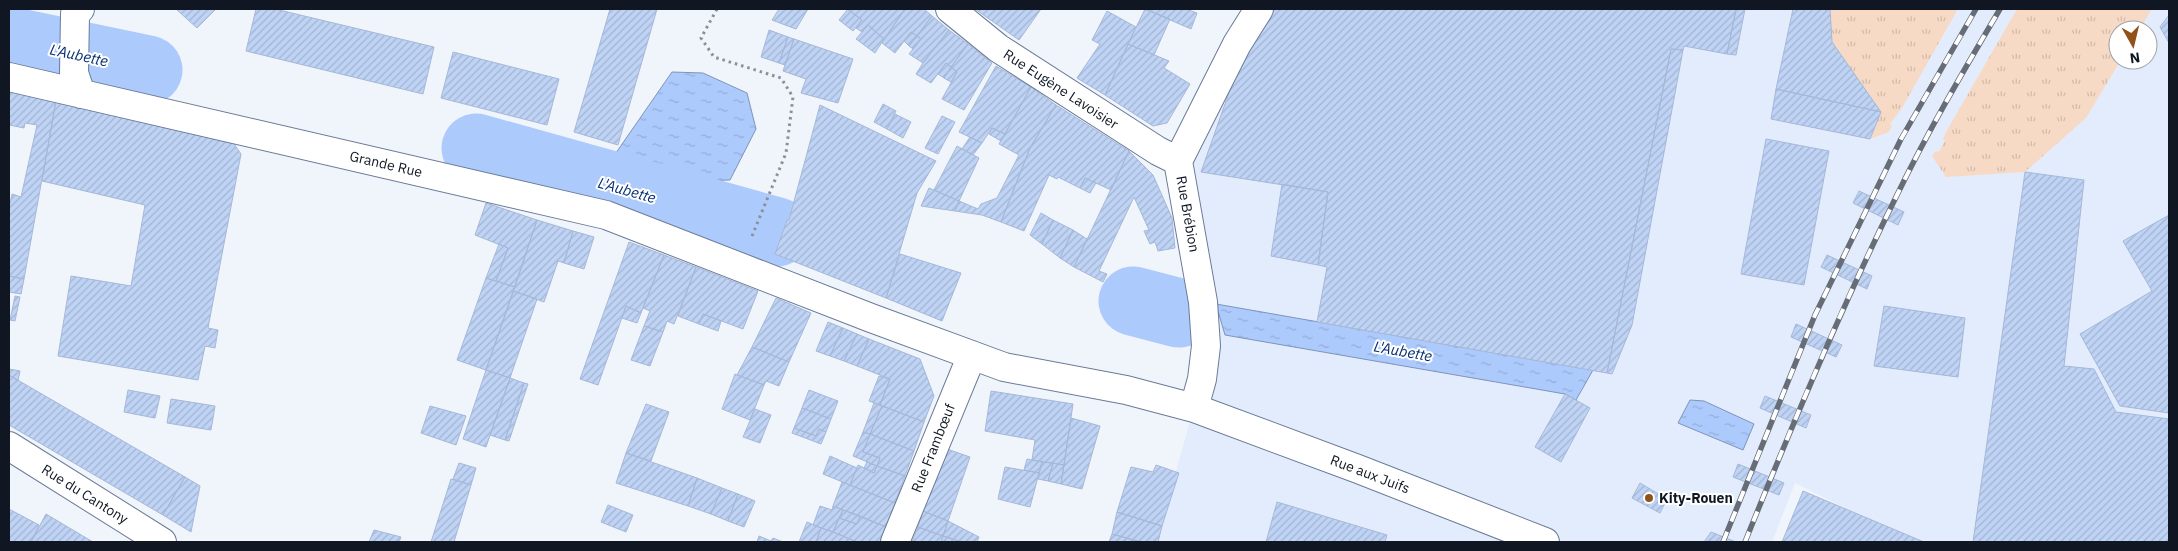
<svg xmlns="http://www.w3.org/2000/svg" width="2178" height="551" viewBox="0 0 2178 551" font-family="'IBM Plex Sans',sans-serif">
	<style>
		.built { fill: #e3ecfc; fill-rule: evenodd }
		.grass { fill: url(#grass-tufts) }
		.water { fill: url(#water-ripples); stroke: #7e94bb }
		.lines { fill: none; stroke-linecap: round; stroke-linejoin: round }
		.river { stroke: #adcafc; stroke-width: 69 }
		.building { fill: url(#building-hatch); stroke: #a5b8d8 }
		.street-casing { stroke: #697b98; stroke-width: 30 }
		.path { stroke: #8a9098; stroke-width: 3; stroke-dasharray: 2.5 4; stroke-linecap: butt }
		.street { stroke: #fff; stroke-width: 28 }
		.rail-casing { stroke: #676d76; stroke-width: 5.5 }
		.rail { stroke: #fff; stroke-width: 4; stroke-dasharray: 11; stroke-linecap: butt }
		.poi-dot { fill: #915219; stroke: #fff; stroke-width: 2 }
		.labels { text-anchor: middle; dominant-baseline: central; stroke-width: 4; stroke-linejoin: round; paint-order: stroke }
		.street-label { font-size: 14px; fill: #101722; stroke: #fff }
		.poi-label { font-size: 14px; font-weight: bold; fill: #101722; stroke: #fff; text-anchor: start }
		.water-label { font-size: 15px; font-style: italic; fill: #062f74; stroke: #fff }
	</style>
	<defs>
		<pattern id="grass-tufts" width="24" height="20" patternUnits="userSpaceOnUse" patternTransform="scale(1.25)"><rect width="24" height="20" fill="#f7dac5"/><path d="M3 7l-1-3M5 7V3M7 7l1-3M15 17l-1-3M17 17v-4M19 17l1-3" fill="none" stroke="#d3baa9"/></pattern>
		<pattern id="water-ripples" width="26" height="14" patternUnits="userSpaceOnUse" patternTransform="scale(1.25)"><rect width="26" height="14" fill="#adcafc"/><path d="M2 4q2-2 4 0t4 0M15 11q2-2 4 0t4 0" fill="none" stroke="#94add8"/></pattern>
		<pattern id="building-hatch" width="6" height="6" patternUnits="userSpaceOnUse" patternTransform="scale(1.25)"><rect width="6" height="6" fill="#bfd3f5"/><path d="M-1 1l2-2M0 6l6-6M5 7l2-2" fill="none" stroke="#a3b4d2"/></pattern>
	</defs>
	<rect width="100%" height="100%" fill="#f0f4fb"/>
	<path class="built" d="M1259,9H2169V542H1913L1795,483L1772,542H1156L1202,379L1178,161ZM2118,30H2148V60H2118Z"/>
	<path class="grass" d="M1830,9H1958L1902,108L1890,124L1892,126L1889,132L1870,139L1881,112L1832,42Z
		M2017,9H2152L2139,30H2118V60H2121L2086,118L2025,172L1946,177L1932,156L1936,151L1939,152L1945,140L1943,139L1946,132Z"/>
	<path class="water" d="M672,72L703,73L747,93L756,129L730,180L695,181L611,160Z
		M1216,304L1593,370L1576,400L1565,394L1225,335Z
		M1690,400L1704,401L1754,424L1743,450L1678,423Z"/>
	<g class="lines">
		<path class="river" d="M9,41L148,70
			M476,148L777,232
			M1133,301L1179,313"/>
	</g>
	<path class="building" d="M176,9H216L197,28Z
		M256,9H275L434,47L423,94L246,51Z
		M610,9H657L618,145L574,132Z
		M779,9H808L796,29L772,20Z
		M847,9H905L884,39L868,25L862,32L856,28L862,20Z
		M848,9L862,20L853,31L839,20Z
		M905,9H924L932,16L917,36L911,32L895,53L882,43Z
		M975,9H1041L1019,40Z
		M1145,9L1170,19L1154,55L1128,44Z
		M1145,9H1186L1197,13L1191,29Z
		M1275,9H1736L1727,54L1684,46L1683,50L1671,49L1607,373L1317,322L1327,267L1318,265L1328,192L1201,172L1238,67Z
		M1736,9H1745L1736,55L1727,54Z
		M1793,9H1830L1832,42L1881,112L1776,89Z
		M1107,11L1136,27L1105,95L1077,78L1100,44L1092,40Z
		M2169,15V43L2160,27Z
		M932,16L949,30L923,63L909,54L921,39L917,36Z
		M868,25L884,39L875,53L856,39Z
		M769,30L788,37L779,63L761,57Z
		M949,30L968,44L951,67L946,63L931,83L916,74L923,63Z
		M911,32L917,36L909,46L904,41Z
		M917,36L921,39L913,49L909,46Z
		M788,37L794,39L785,65L779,63Z
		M794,39L853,59L838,103L801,93L806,79L783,71Z
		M968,44L992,63L964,110L942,99L957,72L951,67Z
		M1128,44L1169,61L1164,68L1190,84L1167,123L1153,126L1105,95Z
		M1671,49L1683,50L1632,325L1612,374L1607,373Z
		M453,52L559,79L547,125L441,98Z
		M946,63L951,67L944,78L938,74Z
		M996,66L1031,87L1005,134L992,128L982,143L959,132Z
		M951,67L957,72L951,82L944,78Z
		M9,86L57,95L24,279L9,276V208L12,194L21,197L37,125L25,123L24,128L9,125Z
		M1031,87L1056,105L1030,148L1001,222L982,215L955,211L959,201L978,209L981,204L997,198L1019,155L999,144Z
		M1776,89L1881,112L1870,139L1771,119Z
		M57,95L230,138L241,154L208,328L218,330L215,348L205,346L198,380L58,356L71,276L131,286L145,205L42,181Z
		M883,104L896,111L887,129L874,122Z
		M820,105L936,161L917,193L886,298L775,254L787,220H789Z
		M1056,105L1129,151L1111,190L1085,178L1080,188L1058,177L1057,179L1049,175L1024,231L1001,222L1030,148Z
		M895,114L911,122L903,138L887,129Z
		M942,116L955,122L938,154L925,148Z
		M992,128L1005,134L1001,141L989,134Z
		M970,137L982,143L973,155L962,149Z
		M1766,139L1829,151L1804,285L1741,274Z
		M957,146L979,158L959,201L934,190Z
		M1129,151L1153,175L1172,218L1175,248L1158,251L1155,242L1150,244L1144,231L1149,230L1134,197L1099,271L1107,274L1103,282L1074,267Z
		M2025,172L2084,180L2064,366L2094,369L2116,412L2169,419V542H1973Z
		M1085,178L1096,183L1090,193L1080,188Z
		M1282,184L1328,192L1318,265L1271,256Z
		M929,188L959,201L955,211L921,206Z
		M1859,191L1904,212L1898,225L1853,203Z
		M486,203L537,220L515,287L496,281L508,248L475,235Z
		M1041,213L1053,220L1042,244L1030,235Z
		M2169,215V413L2120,406L2080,334L2152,291L2123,241Z
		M537,220L573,231L564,263L558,261L544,302L513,291Z
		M1053,220L1073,230L1060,258L1042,244Z
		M1073,230L1087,239L1074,267L1060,258Z
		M573,231L594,237L584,269L564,263Z
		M629,242L664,255L641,313L626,306L598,385L580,379Z
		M499,244L508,248L496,281L486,278Z
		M900,254L961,273L942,321L886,298Z
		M664,255L696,267L674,324L667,321L663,332L644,326L650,311L643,308Z
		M1827,255L1872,276L1867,289L1821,267Z
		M696,267L758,291L743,329L703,314L699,324L678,316Z
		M9,276L24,279L21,294L9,292Z
		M486,278L515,287L486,370L457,360Z
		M513,291L537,299L510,378L486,370Z
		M15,296L20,297L15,321L10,320Z
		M776,298L811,313L789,362L752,347Z
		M626,306L641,313L637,323L622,318Z
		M1884,306L1965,318L1958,377L1874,366Z
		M703,314L721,321L718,331L699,324Z
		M828,322L843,328L830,356L816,351Z
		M1796,324L1842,345L1836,357L1791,337Z
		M644,326L663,332L650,366L631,360Z
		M843,328L857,334L844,361L830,356Z
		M857,334L869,339L857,366L844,361Z
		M869,339L920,359L934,396L924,422L880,405L890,379L857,366Z
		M752,347L789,362L779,386L766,381L764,385L737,375Z
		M9,369L20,371L18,381L9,375Z
		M486,370L510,378L486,447L463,439Z
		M735,374L764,385L750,420L722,409Z
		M9,375L185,477L163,515L9,425Z
		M879,376L890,379L880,405L869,401Z
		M510,378L524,383L505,440L490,435Z
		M524,383L528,384L509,441L505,440Z
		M128,390L160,396L155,418L124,412Z
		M809,390L838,401L831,419L802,408Z
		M991,391L1073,404L1064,465L1032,460L1035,440L985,431Z
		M1565,394L1590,408L1561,462L1535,447Z
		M1765,396L1811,415L1806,428L1760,408Z
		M171,399L215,406L211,430L167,423Z
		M874,403L882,406L870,434L863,432Z
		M646,404L669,412L651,461L626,453Z
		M430,406L466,416L456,445L421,433Z
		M882,406L924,422L914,451L870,434Z
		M802,408L831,419L826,432L819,429L816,436L794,428Z
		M755,409L771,415L760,443L743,437Z
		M1071,418L1100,426L1082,489L1061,484Z
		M794,428L816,436L819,429L826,432L821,444L792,433Z
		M863,432L870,434L863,452L880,458L877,466L853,456Z
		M870,434L914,451L905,476L877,466L880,458L863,452Z
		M944,448L970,457L948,521L923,511Z
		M626,453L697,478L688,506L616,483Z
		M830,456L857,468L850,485L823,474Z
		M1027,459L1042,462L1039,473L1024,470Z
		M867,462L877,466L874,473L864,468Z
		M1042,462L1053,463L1048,481L1038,479Z
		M459,463L476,468L471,485L453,479Z
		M1053,463L1064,465L1061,484L1048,481Z
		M1738,464L1784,483L1779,495L1733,477Z
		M858,465L874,473L877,466L905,476L895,503L850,485Z
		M1156,465L1179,473L1162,526L1117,512L1131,467L1153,472Z
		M1005,467L1039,473L1030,507L998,499Z
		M185,477L200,486L191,532L163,515Z
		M697,478L722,488L711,514L688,506Z
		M451,479L471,485L454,542H431Z
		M842,482L895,503L886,527L833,506Z
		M1640,483L1667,499L1660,513L1632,498Z
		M722,488L738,494L728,521L711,514Z
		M1803,491L1924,542H1782Z
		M738,494L755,501L744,527L728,521Z
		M1277,502L1387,535L1385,542H1266Z
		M608,505L633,515L626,532L601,522Z
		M820,506L832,510L833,506L843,510L833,532L813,525Z
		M9,509L39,525L31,542H9Z
		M843,510L860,516L857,524L839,518Z
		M923,511L948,521L943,536L918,527Z
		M1117,512L1162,526L1158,542H1141L1112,534Z
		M46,514L93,542H31Z
		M860,516L886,527L880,542H857L833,532L839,518L857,524Z
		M948,521L979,537L977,542H962L943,536Z
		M807,522L821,528L816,542H799Z
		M918,527L943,536L941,542H912Z
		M821,528L833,532L857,542H816Z
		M374,530L401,537L399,542H369Z
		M1711,532L1736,542H1704Z
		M1112,534L1141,542H1109Z
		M759,536L771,541L773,538L783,542H757Z
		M943,536L962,542H941Z"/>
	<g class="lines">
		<defs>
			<path id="street" d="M80,9L75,14L74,73L81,94
				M950,9L998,48L1158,151L1178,161
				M9,77L606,215L871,318L1004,367L1126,390L1194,408L1358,469L1545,542
				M1194,408L1202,379L1206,346L1203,302L1178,161L1237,44L1259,9
				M9,446L162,542
				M895,542L972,355"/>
		</defs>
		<use href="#street" class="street-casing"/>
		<path class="path" d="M717,9L701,38L714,57L781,78L793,97L786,153L752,236"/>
		<use href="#street" class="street"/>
		<defs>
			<path id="rail" d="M1723,542L1815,315L1901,139L1976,9
				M1745,542C1792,425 1841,308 1897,195C1928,131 1964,70 2000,9"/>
		</defs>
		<use href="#rail" class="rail-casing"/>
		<use href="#rail" class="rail"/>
	</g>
	<circle class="poi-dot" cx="1649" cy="498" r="5"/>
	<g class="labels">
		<g class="street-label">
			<text transform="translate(1061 89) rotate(33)">Rue Eugène Lavoisier</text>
			<text transform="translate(386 164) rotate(13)">Grande Rue</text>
			<text transform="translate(1188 214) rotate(80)">Rue Brébion</text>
			<text transform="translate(933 448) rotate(-68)">Rue Frambœuf</text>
			<text transform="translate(1370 474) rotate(21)">Rue aux Juifs</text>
			<text transform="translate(85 494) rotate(32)">Rue du Cantony</text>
		</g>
		<g class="poi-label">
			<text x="1659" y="498">Kity-Rouen</text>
		</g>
		<g class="water-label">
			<text transform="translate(79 55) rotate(12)">L'Aubette</text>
			<text transform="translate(627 190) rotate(16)">L'Aubette</text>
			<text transform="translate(1403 351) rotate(10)">L'Aubette</text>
		</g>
	</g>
	<rect width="2178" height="551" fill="none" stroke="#101722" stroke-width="20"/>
	<g transform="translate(2133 45) rotate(172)"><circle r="24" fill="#ffffff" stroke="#9fa2a7"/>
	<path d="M0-4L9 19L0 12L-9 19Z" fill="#915219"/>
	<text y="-8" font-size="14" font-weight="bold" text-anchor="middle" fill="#101722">N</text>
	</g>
</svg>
